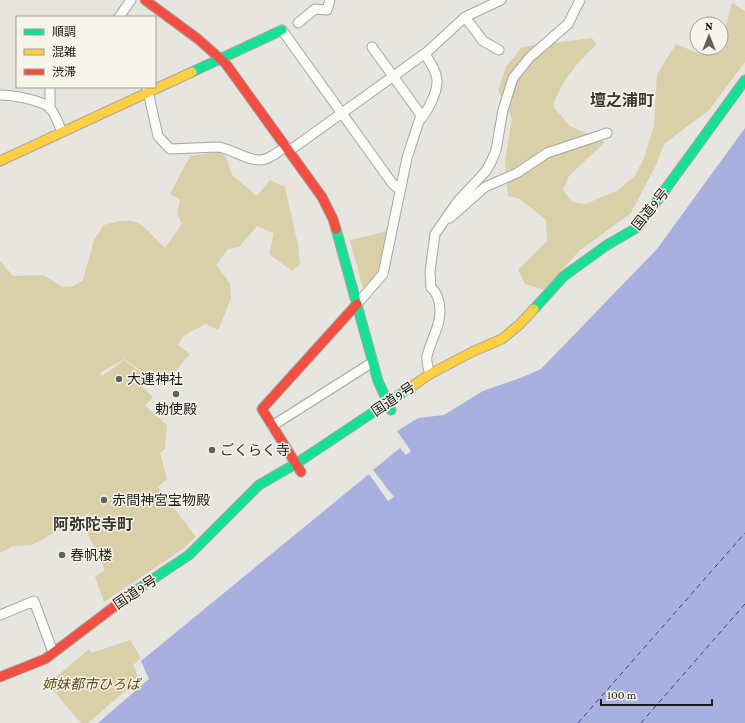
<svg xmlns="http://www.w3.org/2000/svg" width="745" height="723" viewBox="0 0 745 723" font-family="'Crimson Pro','Noto Sans JP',serif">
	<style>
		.green { fill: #d9cfa9 }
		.water { fill: #a9b0df }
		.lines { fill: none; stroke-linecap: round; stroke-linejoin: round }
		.ferry { stroke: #393b8c; stroke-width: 1; stroke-dasharray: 5 4; stroke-linecap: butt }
		.street-casing { stroke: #a7a6a2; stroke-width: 11 }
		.fast-casing { stroke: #a7a6a2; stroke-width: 11 }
		.slow-casing { stroke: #a7a6a2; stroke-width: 11 }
		.jam-casing { stroke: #a7a6a2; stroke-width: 11 }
		.street { stroke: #fbfbfa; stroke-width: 9 }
		.fast { stroke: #16e098; stroke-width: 9 }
		.slow { stroke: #ffcf43; stroke-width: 9 }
		.jam { stroke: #f24e42; stroke-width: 9 }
		.poi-dot { fill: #62625d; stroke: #f7f4ea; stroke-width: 1.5 }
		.labels { text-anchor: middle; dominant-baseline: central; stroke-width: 3; stroke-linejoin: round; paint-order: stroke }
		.street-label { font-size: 14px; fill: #1b1b17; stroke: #f7f4ea }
		.poi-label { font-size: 14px; fill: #1b1b17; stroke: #f7f4ea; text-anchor: start }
		.park-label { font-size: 14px; font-style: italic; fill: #5c4d0f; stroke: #f7f4ea }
		.quarter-label { font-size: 16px; font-weight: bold; fill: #3a3831; stroke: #f7f4ea }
	</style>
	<rect width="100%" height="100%" fill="#e6e5e0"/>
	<path class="green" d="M732,3L745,11V62L709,110L664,144L656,165L631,213L579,251L544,290L525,284L518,270L547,241L546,220L520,199L508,196L505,160L512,118L498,91L506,67L522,47L592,38L596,45C577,62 561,82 553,106L570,126L605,142L569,176L563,190L572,202L585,204L617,191L634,177L644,158L654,126L657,74L676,44L700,54L719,53Z
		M219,152L226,157L232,175L257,196L270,180L285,187L298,245L300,264L292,271L269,254L274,233L257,226L239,247L228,249L216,265L230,283L231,299L218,330L206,324L183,336L178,345L190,354L163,386L124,359L100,373L102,376L124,360L142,373V386L153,397L145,406L167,425L165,449L160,453L167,479L158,487L196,537L184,548L104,602L95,577L105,570L81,519L98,508L32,545L13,546L0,553V261L13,276L43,275L62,287L74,286L83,280L94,240L104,225C140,214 141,225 165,248L182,224L177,214L180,199L170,194L190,156Z
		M387,231L379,273L363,288L350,240Z
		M130,640L141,658L133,665L139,679L88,723H81L48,684L89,649L92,653Z"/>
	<path class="water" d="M745,128V723H98L149,679L141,661L369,474L388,501L394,497L373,470L400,448L406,455L411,451L397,431L418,418L444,415L483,391L523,377L541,369L657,249Z"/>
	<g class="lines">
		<path class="ferry" d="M578,723L745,533
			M641,723L745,604"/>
		<defs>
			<path id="street" d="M119,17L131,0
				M465,17L483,41L499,50
				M298,23L315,9L327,10L330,0
				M282,30L392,183L400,190
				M147,87L158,136L170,149L218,147C235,149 254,167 270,157C276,154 281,150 286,146
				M0,95C12,95 43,100 51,109C56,116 59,125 62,132
				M50,109V87
				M420,120C427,112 438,92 437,80C436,70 430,62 425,54
				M289,151L427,52L465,17L501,0
				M448,216L450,218L485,187L517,173L547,153L607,133
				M357,304L383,274L407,158L421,115L372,47
				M430,374C428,368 426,362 427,356C432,336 445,320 438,298C436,294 435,290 431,288L430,272L435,234L458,201L486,171L492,160L496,150L503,110L513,78L530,57L568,24L580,0
				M272,426L373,362
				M0,615L34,601L53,652"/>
			<path id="fast" d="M192,72L282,30
				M336,229L378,381L391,410
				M534,309L564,276L607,245L638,227L745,80
				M135,591L189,555L259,485L297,463L408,389"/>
			<path id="slow" d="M0,161L192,72
				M408,389L430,374L474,351L502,339L520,324L534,309"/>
			<path id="jam" d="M145,0L198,39L226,64L322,197L333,219L336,229
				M301,472L262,409L357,304
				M0,677L45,659L135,591"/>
		</defs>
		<use href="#street" class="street-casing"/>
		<use href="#fast" class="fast-casing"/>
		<use href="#slow" class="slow-casing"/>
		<use href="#jam" class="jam-casing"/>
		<use href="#street" class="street"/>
		<use href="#fast" class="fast"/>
		<use href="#slow" class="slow"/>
		<use href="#jam" class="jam"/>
	</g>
	<g class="poi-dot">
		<circle cx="119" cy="379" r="4"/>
		<circle cx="176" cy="394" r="4"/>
		<circle cx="212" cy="450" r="4"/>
		<circle cx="104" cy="500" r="4"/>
		<circle cx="62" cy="555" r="4"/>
	</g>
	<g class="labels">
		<g class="street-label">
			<text transform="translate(650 209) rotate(-51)">国道9号</text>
			<text transform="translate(393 399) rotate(-34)">国道9号</text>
			<text transform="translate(135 592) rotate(-34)">国道9号</text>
		</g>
		<g class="poi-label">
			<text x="127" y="379">大連神社</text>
			<text x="176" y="409" text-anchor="middle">勅使殿</text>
			<text x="220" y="450">ごくらく寺</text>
			<text x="112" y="500">赤間神宮宝物殿</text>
			<text x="70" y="555">春帆楼</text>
		</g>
		<g class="park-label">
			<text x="91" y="684">姉妹都市ひろば</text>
		</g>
		<g class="quarter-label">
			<text x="622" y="100">壇之浦町</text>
			<text x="93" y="524">阿弥陀寺町</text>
		</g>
	</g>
	<rect x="16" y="16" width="140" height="72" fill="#f7f4ea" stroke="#9f9d96"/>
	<rect x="24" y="29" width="20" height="6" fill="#16e098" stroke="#9f9d96"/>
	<text x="52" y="36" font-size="12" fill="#1b1b17">順調</text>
	<rect x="24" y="49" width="20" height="6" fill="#ffcf43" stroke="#9f9d96"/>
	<text x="52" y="56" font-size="12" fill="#1b1b17">混雑</text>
	<rect x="24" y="69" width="20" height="6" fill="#f24e42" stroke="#9f9d96"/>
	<text x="52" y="76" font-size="12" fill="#1b1b17">渋滞</text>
	<g transform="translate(709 36)"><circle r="19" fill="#f7f4ea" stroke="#9f9d96"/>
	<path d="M0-3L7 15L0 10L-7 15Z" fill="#62625d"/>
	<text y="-6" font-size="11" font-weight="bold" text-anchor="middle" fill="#1b1b17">N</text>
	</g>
	<path d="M601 699v6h111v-6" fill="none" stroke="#1b1b17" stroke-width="2"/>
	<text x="607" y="699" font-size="12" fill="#1b1b17" stroke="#f7f4ea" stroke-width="3" paint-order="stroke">100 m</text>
</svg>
